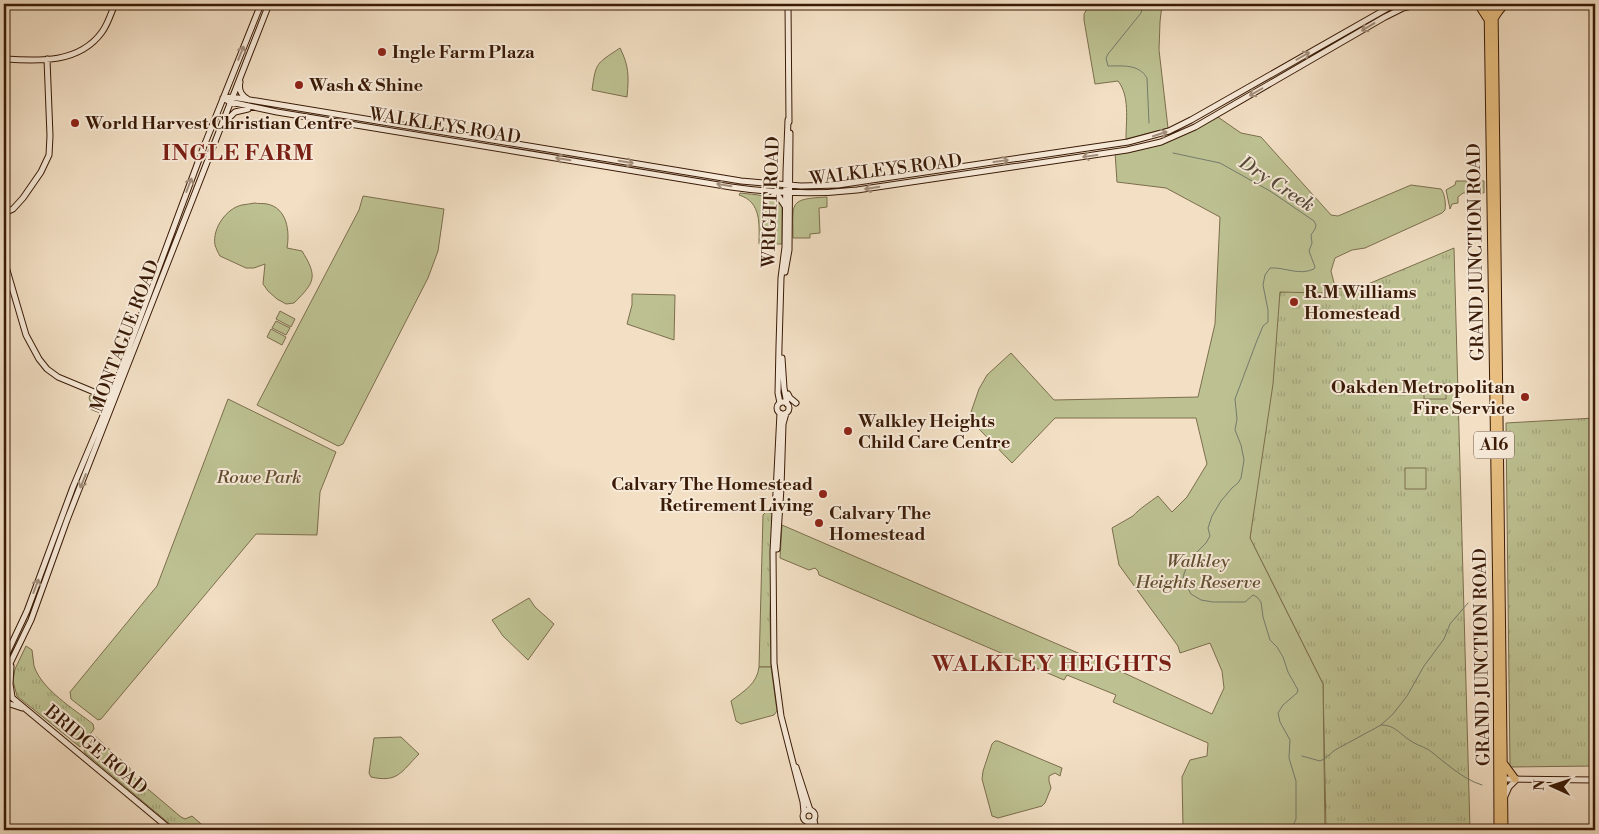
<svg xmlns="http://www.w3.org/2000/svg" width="1599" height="834" viewBox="0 0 1599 834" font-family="'Libre Bodoni',serif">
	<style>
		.grass { fill: url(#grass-tufts); stroke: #7c6e4c }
		.green { fill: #bdc192; stroke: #7c6e4c }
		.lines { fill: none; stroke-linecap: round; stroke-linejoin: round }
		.stream { stroke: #747c6d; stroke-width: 1 }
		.secondary-casing { stroke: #3a1b07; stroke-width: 7 }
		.highway-casing { stroke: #3a1b07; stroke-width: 9 }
		.secondary { stroke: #f7ead9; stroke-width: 5 }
		.highway { stroke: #e9c082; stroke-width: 7 }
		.oneway { stroke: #a28d7a }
		.poi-dot { fill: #8f2418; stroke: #f7ead9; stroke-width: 2 }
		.labels { text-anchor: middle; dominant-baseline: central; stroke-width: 4; stroke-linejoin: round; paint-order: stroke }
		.shield { fill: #f7ead9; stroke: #735946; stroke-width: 1 }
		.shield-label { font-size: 16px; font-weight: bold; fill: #3a1b07 }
		.poi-label { font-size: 18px; font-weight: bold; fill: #3a1b07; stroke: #f7ead9; text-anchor: start }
		.street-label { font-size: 18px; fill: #3a1b07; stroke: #f7ead9 }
		.park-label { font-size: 18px; font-style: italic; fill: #614d31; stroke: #f7ead9 }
		.water-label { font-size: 19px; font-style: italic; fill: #574c3a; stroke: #f7ead9 }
		.district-label { font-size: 22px; font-weight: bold; letter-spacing: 1px; fill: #7a1f14; stroke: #f7ead9 }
	</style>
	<defs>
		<pattern id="grass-tufts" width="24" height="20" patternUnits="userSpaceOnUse" patternTransform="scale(1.25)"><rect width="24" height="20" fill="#bdc192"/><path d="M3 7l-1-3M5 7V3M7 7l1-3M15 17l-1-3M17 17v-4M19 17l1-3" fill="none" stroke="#a3a57c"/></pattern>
	</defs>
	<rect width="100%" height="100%" fill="#f2dfc4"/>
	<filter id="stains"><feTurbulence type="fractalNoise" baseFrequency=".004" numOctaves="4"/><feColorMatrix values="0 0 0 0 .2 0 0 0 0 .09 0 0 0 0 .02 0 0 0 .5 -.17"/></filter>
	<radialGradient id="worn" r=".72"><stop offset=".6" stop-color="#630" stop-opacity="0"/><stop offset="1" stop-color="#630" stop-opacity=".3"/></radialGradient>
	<path class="grass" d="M1454,248L1470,830H1326L1323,684L1250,538L1280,292L1361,287Z
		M90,395L100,399L103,403L100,413L90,409L91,403L89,398Z
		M1595,418V766L1510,767L1506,423Z
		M766,512L772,513L773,516L770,614L771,667H759L763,515Z
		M26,646L32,650C33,655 33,661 34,666C42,690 74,709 93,724L94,729L80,747L17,696L13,681L15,669Z
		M95,736L130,768V774L181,817L185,819L192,816L208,830H177L85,753L84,751Z"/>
	<path class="green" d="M1090,4H1162L1160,22L1159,50L1168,128L1126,139C1126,120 1130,96 1118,81L1095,84L1084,20V14Z
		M620,48C629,66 629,76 627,97L592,90C596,62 596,64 620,48Z
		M1215,115L1241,133L1261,137L1331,215L1338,216L1411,185L1441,189C1445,194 1446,204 1445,210L1442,213L1365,248L1352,250L1335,258L1331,271L1335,287L1321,293L1280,292L1273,384L1250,538L1323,684L1325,830H1181L1183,826L1182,777L1190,760L1207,756L1208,743L1113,702L1116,695L1067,675L1064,680L819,575L818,571L815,568L809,570L780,558L782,525L1122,672L1212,714L1224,688L1222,671L1210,643L1180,653L1178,646L1119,565L1112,528L1133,516C1139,509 1150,502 1158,496L1172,512L1187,497L1207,464L1196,418H1055L1012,463L979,429L970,415L979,389L987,375L1011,353L1054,400L1198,397L1215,324L1220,217L1166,188L1117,182L1115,152L1167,139Z
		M1456,181H1484V193H1463L1458,197V203L1452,204L1450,209L1446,190L1455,185Z
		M740,193C756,195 770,194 782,206V244H759C759,225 762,202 739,195Z
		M363,196L444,209L438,251L428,278L343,444L338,446L257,405L359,210Z
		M827,197V207L819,208L820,233L810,234V238H793C793,202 788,199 827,197Z
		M255,203C258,204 263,203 267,204C287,208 290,231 287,248L302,251C318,277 315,282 294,303L286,304L277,299L268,291L263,284L265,264L254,268H246L220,256C218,253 216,248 215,245C212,228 227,208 242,205C246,204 251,204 255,203Z
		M632,294L675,295L674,340L627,324L632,305Z
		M280,311L295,319L291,327L276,319Z
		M276,321L290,328L286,335L272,328Z
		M271,329L286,337L282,345L267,337Z
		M1424,384H1446V399H1424Z
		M228,399L336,452L320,492L317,535L256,534L101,719L98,720L71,699L70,692L157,586Z
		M1405,468H1426V489H1405Z
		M529,598L535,607L554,624L528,660L503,636L492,620Z
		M759,667H771L777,711L774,715L741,724L736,721L731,701C744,691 757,684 759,667Z
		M401,737L419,754C401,772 398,783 371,777L369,773L374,738Z
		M995,741H998L1062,768L1060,776L1055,773L1049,776V781L1051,788L1045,803L1042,806L998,818L992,816L982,779L983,771L992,744Z"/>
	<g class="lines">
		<path class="stream" d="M1143,4L1141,13L1108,54L1106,58L1108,66C1123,66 1139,64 1147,78L1149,123
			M1173,153L1220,163L1270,191L1314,221L1316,225L1315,229L1311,235L1312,243L1309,251L1315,267L1314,269C1298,276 1286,267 1270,268L1265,275L1263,285L1268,310V322L1263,326L1256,343L1235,399L1237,419L1235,430L1241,445L1244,460L1241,478L1238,483L1232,488L1221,501L1212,516L1208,528L1210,536L1206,543L1189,560L1184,574L1183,579L1191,594L1201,600L1213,602H1245L1253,595L1257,597L1261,602L1263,617L1270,640L1277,647L1283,657L1288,672L1298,690L1297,693L1283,705L1278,713L1280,722L1290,740L1289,758L1296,781V819L1291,830
			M1381,725L1393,714L1407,696L1424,666L1444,639L1450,624L1468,603
			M1302,756L1320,761L1324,759L1335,750L1381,725C1394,725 1398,732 1408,739C1414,744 1422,746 1429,750C1445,762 1462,779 1482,785"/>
		<defs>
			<path id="secondary" d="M788,4L789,122
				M4,59C38,61 79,64 102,32C108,24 111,13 115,4
				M240,82C238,91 242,96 249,100
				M223,98L230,102L277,112L731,187C773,193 814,195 857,190L1127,150L1161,142L1195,127L1385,17L1403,8L1420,4
				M223,98L232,97L741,181L801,186L838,185L1128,142L1169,131L1191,120L1395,4
				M225,122L235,112L248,109
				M773,193L779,197L785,206
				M4,213L13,209L23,198L41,172L49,155L50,136L47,59
				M4,260L26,335L39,359L47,369L58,377L111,399
				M785,272L789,250L790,133
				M782,358L784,388L787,404
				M788,394L790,398L796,403
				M777 408a6 6 0 1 1 12 0a6 6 0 1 1-12 0Z
				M780,403L778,393L779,346L781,278L785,247L786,172L788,120
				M780,413L773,552L774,663L781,716L803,802L804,812
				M777,549L781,488L783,424L786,413
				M4,660L27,611L73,487L110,399L204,146L261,4
				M11,666L10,684L12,697
				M4,676L31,620L67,520L269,4
				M4,691L171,830
				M4,702L22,708
				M796,767L810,810
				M1504,779L1595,780
				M1505,796L1509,787L1517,779
				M803 816a6 6 0 1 1 12 0a6 6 0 1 1-12 0Z
				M814,820L816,830"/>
			<path id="highway" d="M1478,4L1487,18
				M1488,4L1497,607L1498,830
				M1494,4L1504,830
				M1495,17L1499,11L1505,4
				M1504,764L1515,779"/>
		</defs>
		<use href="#secondary" class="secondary-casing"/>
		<use href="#highway" class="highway-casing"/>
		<use href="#secondary" class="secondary"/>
		<use href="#highway" class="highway"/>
	</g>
	<defs><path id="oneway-shaft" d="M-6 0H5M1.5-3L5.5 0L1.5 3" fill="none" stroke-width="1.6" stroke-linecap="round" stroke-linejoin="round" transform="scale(1.25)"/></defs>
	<g class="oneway">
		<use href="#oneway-shaft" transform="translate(1368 27) rotate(149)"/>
		<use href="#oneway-shaft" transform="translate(241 53) rotate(-68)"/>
		<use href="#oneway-shaft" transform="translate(1303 56) rotate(-30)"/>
		<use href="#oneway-shaft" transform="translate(1256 92) rotate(150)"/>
		<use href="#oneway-shaft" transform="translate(1160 134) rotate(-18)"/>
		<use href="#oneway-shaft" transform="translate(1090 156) rotate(172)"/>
		<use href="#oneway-shaft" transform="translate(563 159) rotate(-170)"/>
		<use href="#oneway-shaft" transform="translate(1001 161) rotate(-8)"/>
		<use href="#oneway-shaft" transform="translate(626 162) rotate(10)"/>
		<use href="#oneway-shaft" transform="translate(189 185) rotate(-69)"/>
		<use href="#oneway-shaft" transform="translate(724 185) rotate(-171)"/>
		<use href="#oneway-shaft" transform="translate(872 188) rotate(171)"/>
		<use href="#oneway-shaft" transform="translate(83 481) rotate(112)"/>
		<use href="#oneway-shaft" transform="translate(36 586) rotate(-69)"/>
	</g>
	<g class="poi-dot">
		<circle cx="382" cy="52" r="5"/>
		<circle cx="299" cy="85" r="5"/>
		<circle cx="75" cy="123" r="5"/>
		<circle cx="1294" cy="302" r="5"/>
		<circle cx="1525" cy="397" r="5"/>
		<circle cx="848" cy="431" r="5"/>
		<circle cx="823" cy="494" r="5"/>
		<circle cx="819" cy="523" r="5"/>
	</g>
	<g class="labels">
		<rect class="shield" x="1474" y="431.5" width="40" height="27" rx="4"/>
		<g class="shield-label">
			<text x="1494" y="445">A16</text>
		</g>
		<g class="poi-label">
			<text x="392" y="52">Ingle Farm Plaza</text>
			<text x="309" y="85">Wash &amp; Shine</text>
			<text x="85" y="123">World Harvest Christian Centre</text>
			<text x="1304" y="292">R.M Williams<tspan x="1304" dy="21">Homestead</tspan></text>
			<text x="1515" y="387" text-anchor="end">Oakden Metropolitan<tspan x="1515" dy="21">Fire Service</tspan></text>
			<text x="858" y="421">Walkley Heights<tspan x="858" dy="21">Child Care Centre</tspan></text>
			<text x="813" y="484" text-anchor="end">Calvary The Homestead<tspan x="813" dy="21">Retirement Living</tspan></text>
			<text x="829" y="513">Calvary The<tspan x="829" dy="21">Homestead</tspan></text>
		</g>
		<g class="street-label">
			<text transform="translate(445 126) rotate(9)">WALKLEYS ROAD</text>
			<text transform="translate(886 170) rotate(-7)">WALKLEYS ROAD</text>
			<text transform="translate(771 202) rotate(-88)">WRIGHT ROAD</text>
			<text transform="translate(1476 252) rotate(-91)">GRAND JUNCTION ROAD</text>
			<text transform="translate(125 336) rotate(-69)">MONTAGUE ROAD</text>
			<text transform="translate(1482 657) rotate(-91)">GRAND JUNCTION ROAD</text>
			<text transform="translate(96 750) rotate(40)">BRIDGE ROAD</text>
		</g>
		<g class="park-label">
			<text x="259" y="477">Rowe Park</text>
			<text x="1198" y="561">Walkley<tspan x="1198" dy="21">Heights Reserve</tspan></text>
		</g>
		<g class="water-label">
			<text transform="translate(1277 184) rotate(33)">Dry Creek</text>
		</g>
		<g class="district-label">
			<text x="238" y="153">INGLE FARM</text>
			<text x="1052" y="664">WALKLEY HEIGHTS</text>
		</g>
	</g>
	<rect width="1599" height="834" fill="none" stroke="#f2dfc4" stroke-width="20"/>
	<rect x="5" y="5" width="1589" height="824" fill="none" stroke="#3a1b07" stroke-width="2.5"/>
	<rect x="10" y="10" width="1579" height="814" fill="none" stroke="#3a1b07"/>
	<g transform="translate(1552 786) rotate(273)" stroke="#f7ead9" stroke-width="4" paint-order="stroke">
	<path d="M0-4L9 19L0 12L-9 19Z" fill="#3a1b07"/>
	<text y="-8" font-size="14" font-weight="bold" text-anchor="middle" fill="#3a1b07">N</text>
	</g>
	<rect width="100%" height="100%" filter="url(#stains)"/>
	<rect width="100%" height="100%" fill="url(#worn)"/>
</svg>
